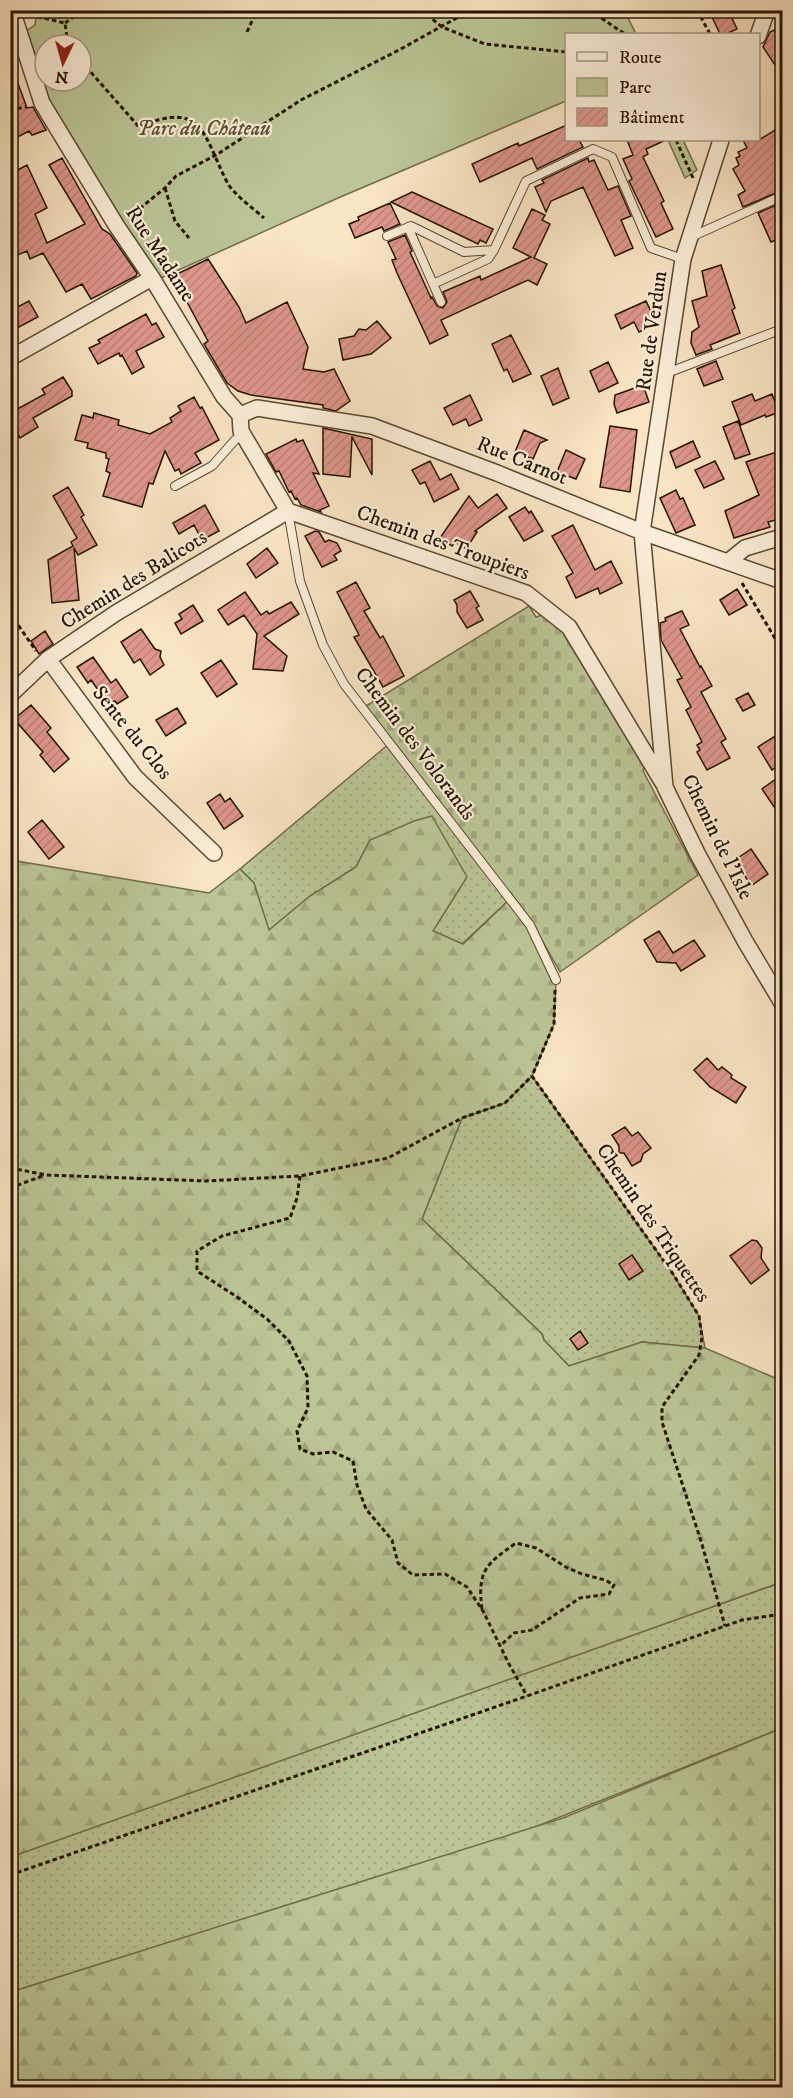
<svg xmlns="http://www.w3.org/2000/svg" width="793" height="2098" viewBox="0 0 793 2098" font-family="'IM FELL DW Pica',serif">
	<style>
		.grass { fill: url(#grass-dots); stroke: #706c4b; stroke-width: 1.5 }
		.forest { fill: url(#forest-firs); stroke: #706c4b; stroke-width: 1.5 }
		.cemetery { fill: url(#cemetery-stones); stroke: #706c4b; stroke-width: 1.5 }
		.green { fill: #bbc596; stroke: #706c4b; stroke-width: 1.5; fill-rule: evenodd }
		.building { fill: url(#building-hatch); stroke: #241300; stroke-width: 1.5 }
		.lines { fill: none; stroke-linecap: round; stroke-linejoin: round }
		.service-casing { stroke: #594731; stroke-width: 10 }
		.minor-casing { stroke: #594731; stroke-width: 18 }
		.path { stroke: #241300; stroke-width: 3; stroke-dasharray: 4.5 3; stroke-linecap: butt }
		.service { stroke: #fbedd9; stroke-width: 8 }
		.minor { stroke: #fbedd9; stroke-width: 15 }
		.labels { text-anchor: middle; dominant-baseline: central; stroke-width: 4.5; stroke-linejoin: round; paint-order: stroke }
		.park-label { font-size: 21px; font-style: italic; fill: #595134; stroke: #fbedd9 }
		.street-label { font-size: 21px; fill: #241300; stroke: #fbedd9 }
	</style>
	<defs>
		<pattern id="grass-dots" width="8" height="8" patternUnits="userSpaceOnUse" patternTransform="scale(1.5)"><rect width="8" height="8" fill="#bbc596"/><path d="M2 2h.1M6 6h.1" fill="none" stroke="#a1a880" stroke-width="1.8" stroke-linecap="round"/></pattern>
		<pattern id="forest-firs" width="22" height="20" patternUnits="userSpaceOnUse" patternTransform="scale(1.5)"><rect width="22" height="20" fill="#bbc596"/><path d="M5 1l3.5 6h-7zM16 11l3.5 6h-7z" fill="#a1a880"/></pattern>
		<pattern id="cemetery-stones" width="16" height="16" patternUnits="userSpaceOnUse" patternTransform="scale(1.5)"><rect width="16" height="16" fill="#bbc596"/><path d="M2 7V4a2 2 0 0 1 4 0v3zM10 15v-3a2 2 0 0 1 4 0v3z" fill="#a1a880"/></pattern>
		<pattern id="building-hatch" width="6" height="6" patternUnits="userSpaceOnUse" patternTransform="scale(1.5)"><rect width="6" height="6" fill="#df968d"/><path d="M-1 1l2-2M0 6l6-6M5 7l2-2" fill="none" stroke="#bf8078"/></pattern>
	</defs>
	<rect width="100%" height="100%" fill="#f9e4c4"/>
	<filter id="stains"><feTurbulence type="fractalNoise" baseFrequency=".00333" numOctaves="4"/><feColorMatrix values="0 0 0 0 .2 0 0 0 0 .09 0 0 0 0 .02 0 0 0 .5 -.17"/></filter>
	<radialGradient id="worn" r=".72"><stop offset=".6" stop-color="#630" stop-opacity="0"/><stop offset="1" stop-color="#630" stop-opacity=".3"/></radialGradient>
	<path class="grass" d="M390,743L510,899L462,944L433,931L370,840L356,867L310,896L268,931L254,883L240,869Z
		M532,1076L673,1274L699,1316L705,1348L642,1342L569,1366L544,1340L542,1334L422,1219L462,1118L505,1103Z
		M782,1582V1728L530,1829L11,1992L10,1857Z"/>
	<path class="forest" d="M432,816L467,877L433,931L463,944L510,899L526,919L556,980L554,1024L532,1076L505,1103L462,1118L422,1219L542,1334L544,1340L569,1366L642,1342L705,1348L782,1381V1582L11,1857L10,860L209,893L240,869L254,883L269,930L310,896L356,867L370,840L414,821Z
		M782,1728V2087H11V1992L563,1818Z"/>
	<path class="cemetery" d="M529,606L536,617L542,615L562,629L645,763L643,771L698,875L560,972L530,919L366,706Z"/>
	<path class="green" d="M37,10H624L636,34H566V101L338,198L161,278L45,104L26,31L35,25ZM45,45H81V81H45Z
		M668,140H683L697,170L685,178Z"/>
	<path class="building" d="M723,10H728L737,29L726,34H720L712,17Z
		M783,26V77L763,47L770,32Z
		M12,67L27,108L33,107L46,130L32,135L29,131L10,141Z
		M567,125V140H579L583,147L537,169L532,158L480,182L472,164L518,143L519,146Z
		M783,125V190L743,207L738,195L745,191L733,169L739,165L736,158L740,156L738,152L747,148L743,140H759Z
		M627,140H666L646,149L648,154L643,157L664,201L661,203L673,229L656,237L629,181L632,179L623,159L633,155Z
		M62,158L102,229L110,234L137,273L136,276L91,299L82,284L66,292L43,253L30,259L27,251L10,258V174L27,165L47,208L35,214L47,243L85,224L49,165Z
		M588,158L589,162L594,160L608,190L618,186L631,216L621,220L633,248L615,256L583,187L551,201L546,212L535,187L544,183L542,180Z
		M412,192L493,229L486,243L480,240L478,244L391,202Z
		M783,202V237L771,242L758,213Z
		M390,203L400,224L384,231L382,227L355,238L349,224L359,220L358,217Z
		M532,209L545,215L542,220L550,224L534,258L547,264L537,285L528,280L441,320L448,335L430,344L397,273L392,260L396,259L388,242L405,235L412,251L410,252L431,298L432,297L437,306L443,308L447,302L443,292L480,276L481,280L531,257L513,248Z
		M208,259L239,307L246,323L287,302L308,347L303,369L324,372L334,369L350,401L336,411L323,408V405L251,395L238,391L227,383L204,344L208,341L173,276Z
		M721,265L735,308L732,310L740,333L710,345L712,349L696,355L691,343L692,332L699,327L692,301L707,296L702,271Z
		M29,301L38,317L15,329L10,321V311Z
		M646,301L657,324L639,332L634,322L621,329L615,315Z
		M146,314L152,325L156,323L164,337L136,351L144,367L132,374L122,355L120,356L119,353L98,364L89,348L100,343L98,340Z
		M377,321L391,338L371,354L343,360L339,339L354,336L359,329L366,330Z
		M511,335L531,374L513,382L507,369L504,371L492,344Z
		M716,361L723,379L704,386L697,369Z
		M608,362L618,383L599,392L590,371Z
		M558,368L569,398L553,405L541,376Z
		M63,377L72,391V396L33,418L38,427L20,438L10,421V413L45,394L42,389Z
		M643,385L649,402L617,413L614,404L615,395Z
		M752,394L755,401L772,394L779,412L766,417L765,415L741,425L732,402Z
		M470,395L482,420L469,426L466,419L453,425L444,408Z
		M194,397L200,408L202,407L219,440L195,453L201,463L181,474L179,469L175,471L165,451L153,484L149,483L142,507L103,496L110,473L106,471L109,459L106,458V453L87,448L88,443L75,440L82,415L93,418L94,413L119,420L118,425L150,434L172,422L170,418L181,411L178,406Z
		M738,421L750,454L735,459L723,427Z
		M610,426L637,430L630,492L600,487Z
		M323,428L372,439V475L352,437L350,477L323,474Z
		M524,430L547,440L540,443L533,459L515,452Z
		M296,439L297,442L303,440L319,474L313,473L329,506L320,510L321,512L301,505L297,498L295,499L291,491L289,492L279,471L276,472L266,454Z
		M693,441L700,457L676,468L670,452Z
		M566,450L585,459L576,479L557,472Z
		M783,450V518L768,522L770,527L734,538L725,511L759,495L746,462Z
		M430,461L440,480L451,474L459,489L434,502L425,482L420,484L412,470Z
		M715,461L724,479L704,488L695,470Z
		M68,487L84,515L81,517L97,545L78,555L74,548L79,600L52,603L48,560L73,546L71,542L77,538L53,496Z
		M676,490L680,499L683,498L695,525L676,533L660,498Z
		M497,494L507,508L475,531L477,532L466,549L455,542L452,546L440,538L469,496L478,508Z
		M205,505L219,531L202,540L194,525L179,534L173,523Z
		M525,507L529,513L531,511L543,531L524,541L509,517Z
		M573,525L595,570L611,561L622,583L600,594L598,588L576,598L566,577L573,573L552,536Z
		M315,531L319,532L325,542L329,540L337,543L341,551L334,555L337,560L322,567L305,536Z
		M267,548L278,563L256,578L247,564Z
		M356,582L370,608L364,611L380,638L383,636L404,676L383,687L354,637L359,635L337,592Z
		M737,589L747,605L729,615L720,600Z
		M470,591L479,606L476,608L483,620L467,628L457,612V605L454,600Z
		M245,592L261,615L267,611L269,614L291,602L299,614L264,636L287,656L283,671L253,669L257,634L244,615L228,625L218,610Z
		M193,605L203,621L181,634L175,623L182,619L179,614Z
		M682,611L689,625L680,629L700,667L701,666L712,686L701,692L726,739L721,742L730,758L707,770L697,752L700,750L697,745L702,742L686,710L691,707L677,680L682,678L661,640L660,623L666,621L665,618Z
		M141,629L155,649L161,651L160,657L164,665L150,675L140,659L134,663L121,642Z
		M45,631L53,644L39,654L31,641Z
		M93,657L111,683L116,679L128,697L117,704L115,701L109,705L91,680L88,683L77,667Z
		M221,660L237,684L217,697L201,673Z
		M748,693L755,705L743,711L736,699Z
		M31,705L51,728L47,732L69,759L54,772L40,755L43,752L14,719Z
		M177,708L186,723L166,736L156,720Z
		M783,731V763L772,770L758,747Z
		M783,774V820L762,789Z
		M220,794L225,802L230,798L243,816L224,829L207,803Z
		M42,820L64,847L49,859L28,832Z
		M751,849L768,874L751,886L735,860Z
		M659,931L673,953L694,940L705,956L681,971L676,963L657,962L644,940Z
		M707,1058L718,1070L722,1067L732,1075L731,1078L746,1087L736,1103L710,1087L694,1070Z
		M625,1127L632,1136L638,1132L651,1148L643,1154L641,1161L632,1166L624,1153H619V1146L612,1135Z
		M752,1240L757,1241L762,1248L761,1258L769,1270L751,1284L730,1256Z
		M632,1255L643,1271L629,1280L619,1264Z
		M580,1331L588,1343L578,1350L570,1339Z"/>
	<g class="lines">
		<defs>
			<path id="service" d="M408,227L441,302
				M387,236L411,226L464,252L494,250L526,181L593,149L612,157L651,248L683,259
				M691,237L782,196
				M433,284L488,259L494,250
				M667,373L782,329
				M175,486L212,466L235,440L243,434
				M288,511L300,581L323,645L344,684L530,925L556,980"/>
			<path id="minor" d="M12,10L42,103L116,225L152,278L224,397L240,415L241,431L288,511
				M758,36L767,10
				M721,140L683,259L642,532L665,787L697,853L745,941L782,1003
				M10,358L152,278
				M240,415L257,408L372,426L497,473L642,532L782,581
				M288,511L526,593L569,627L663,783
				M729,561L745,548L782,537
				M48,659L135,777L214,853
				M10,695L48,659L116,613L288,511"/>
		</defs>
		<use href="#service" class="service-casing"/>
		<use href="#minor" class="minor-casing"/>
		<path class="path" d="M421,10L442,27L485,44L566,52
			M589,10L625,34
			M697,10L710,34
			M30,15L65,23L68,45
			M65,23L83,10
			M247,32L257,10
			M81,61L139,127C203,99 203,135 227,182C233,194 253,208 264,218
			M10,110L26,107
			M676,140L693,178
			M165,188L175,221L189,238
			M128,218L165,188L176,176L216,155L301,100L399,50L471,10
			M742,583L782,650
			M10,613L36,651
			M555,990L554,1024L532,1076L673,1274L699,1316L702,1337L699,1355L662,1407V1422L701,1541L725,1626
			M10,1168L47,1175L206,1181L300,1176L388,1158L462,1118L505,1103L532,1076
			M300,1176L297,1198L290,1218L222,1236L197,1251V1271L237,1297L267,1319L289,1341L307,1376L308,1408L297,1431L300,1449L313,1454L333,1452L353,1461L357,1485L366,1509L392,1540L398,1563L413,1575L445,1574L467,1587L483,1611L509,1664L527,1696
			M10,1188L45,1175
			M482,1609C477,1571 486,1564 516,1543L536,1548L566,1567L582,1574L605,1580L614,1585L609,1594L580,1598L532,1630L514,1633L500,1646
			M10,1875L527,1696L742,1620L782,1614"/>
		<use href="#service" class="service"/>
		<use href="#minor" class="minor"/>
	</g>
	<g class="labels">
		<g class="park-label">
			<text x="204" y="129">Parc du Château</text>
		</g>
		<g class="street-label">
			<text transform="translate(160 254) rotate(57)">Rue Madame</text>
			<text transform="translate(652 331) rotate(-82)">Rue de Verdun</text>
			<text transform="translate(522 461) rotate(22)">Rue Carnot</text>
			<text transform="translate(443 543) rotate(20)">Chemin des Troupiers</text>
			<text transform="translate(134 580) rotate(-32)">Chemin des Balicots</text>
			<text transform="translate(132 733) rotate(51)">Sente du Clos</text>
			<text transform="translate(415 744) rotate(53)">Chemin des Volorands</text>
			<text transform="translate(717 837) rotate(64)">Chemin de l’Isle</text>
			<text transform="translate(653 1223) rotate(56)">Chemin des Triquettes</text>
		</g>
	</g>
	<rect width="793" height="2098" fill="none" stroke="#f9e4c4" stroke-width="36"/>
	<rect x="12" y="12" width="769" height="2074" fill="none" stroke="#241300" stroke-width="3"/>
	<rect x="18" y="18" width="757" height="2062" fill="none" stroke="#241300" stroke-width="1.5"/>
	<rect x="565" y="33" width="195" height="108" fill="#fbedd9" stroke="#a59682" stroke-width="1.5"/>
	<rect x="577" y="52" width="30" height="9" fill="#fbedd9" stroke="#a59682" stroke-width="1.5"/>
	<text x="619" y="63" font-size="18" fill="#241300">Route</text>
	<rect x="577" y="78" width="30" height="18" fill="#bbc596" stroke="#a59682" stroke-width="1.5"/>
	<text x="619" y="93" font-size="18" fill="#241300">Parc</text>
	<rect x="577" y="108" width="30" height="18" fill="url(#building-hatch)" stroke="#a59682" stroke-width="1.5"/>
	<text x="619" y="123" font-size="18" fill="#241300">Bâtiment</text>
	<g transform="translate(63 63) rotate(185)"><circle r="28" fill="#fbedd9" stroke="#a59682" stroke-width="1.5"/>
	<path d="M0-4.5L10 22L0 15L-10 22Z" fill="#8f2418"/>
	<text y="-9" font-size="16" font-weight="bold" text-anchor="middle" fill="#241300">N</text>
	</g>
	<rect width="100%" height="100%" filter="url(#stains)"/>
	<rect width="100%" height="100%" fill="url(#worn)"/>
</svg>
